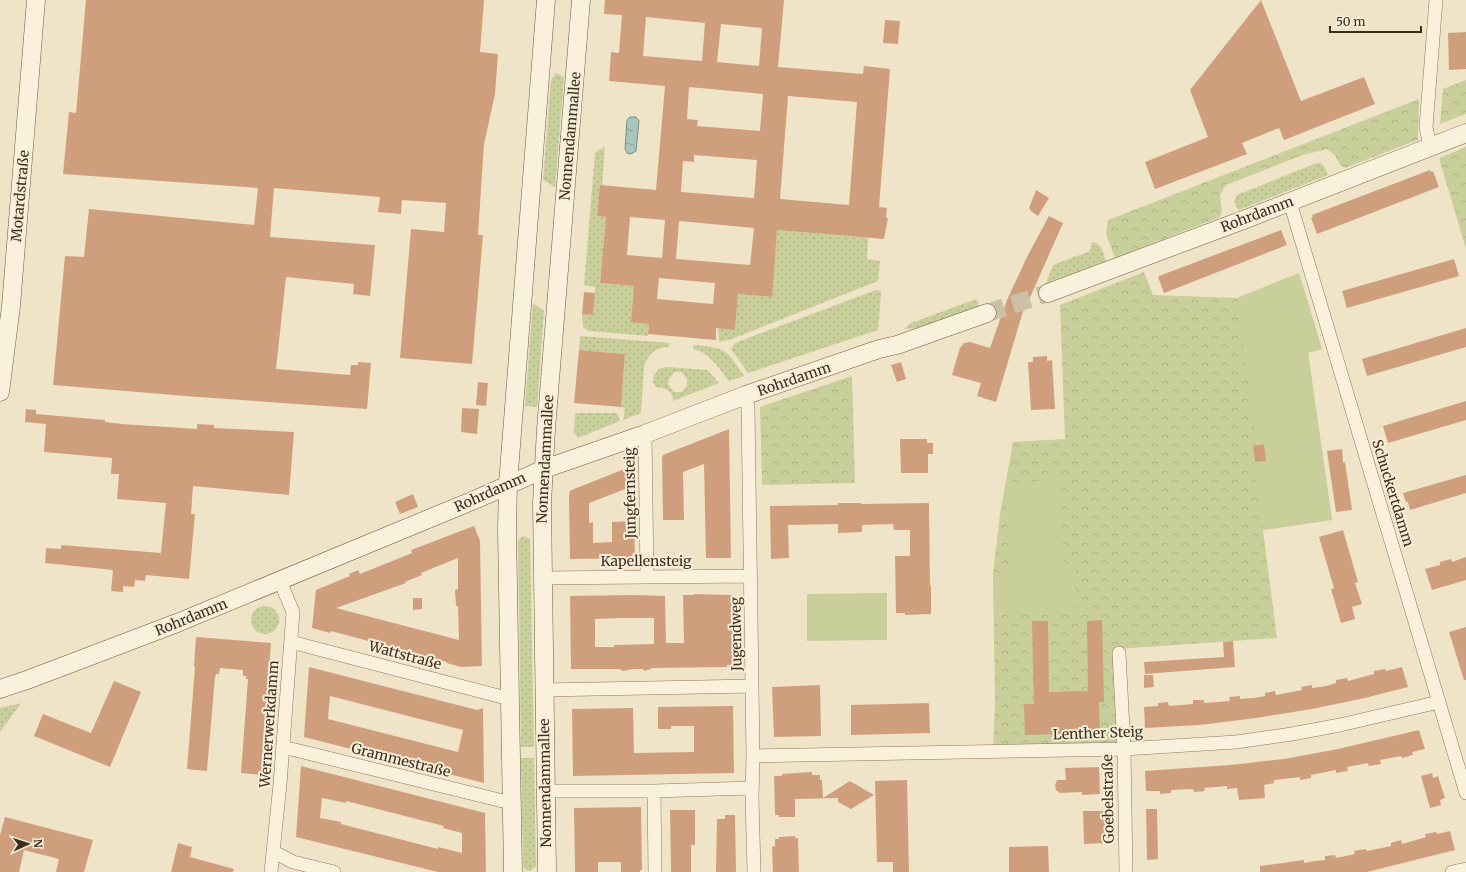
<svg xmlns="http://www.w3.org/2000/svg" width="1466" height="872" viewBox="0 0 1466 872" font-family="Merriweather,serif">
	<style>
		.grass { fill: url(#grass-dots); fill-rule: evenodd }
		.forest { fill: url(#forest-crowns) }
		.garden { fill: #c9cf9b }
		.water { fill: url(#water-ripples); stroke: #6f938a }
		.building { fill: #cf9f7d; fill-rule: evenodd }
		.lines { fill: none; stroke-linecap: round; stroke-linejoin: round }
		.secondary-tunnel { stroke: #ccc0a6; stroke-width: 18; stroke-dasharray: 18 9; stroke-linecap: butt }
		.street-casing { stroke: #8d765c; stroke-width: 14 }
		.secondary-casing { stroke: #6f573f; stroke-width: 19 }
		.street { stroke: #faf1dc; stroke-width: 13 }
		.secondary { stroke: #faf1dc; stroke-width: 18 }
		.labels { text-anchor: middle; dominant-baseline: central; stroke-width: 4; stroke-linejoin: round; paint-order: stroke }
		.street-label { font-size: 14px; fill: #3d2e20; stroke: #f7eed8 }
	</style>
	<defs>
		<pattern id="grass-dots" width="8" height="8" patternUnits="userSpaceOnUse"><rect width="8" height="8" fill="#c9cf9b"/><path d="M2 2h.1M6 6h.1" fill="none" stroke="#aeb285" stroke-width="1.8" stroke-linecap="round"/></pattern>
		<pattern id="forest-crowns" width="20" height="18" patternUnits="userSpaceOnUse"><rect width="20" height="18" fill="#c9cf9b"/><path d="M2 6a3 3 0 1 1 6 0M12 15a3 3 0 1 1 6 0" fill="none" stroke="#aeb285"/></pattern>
		<pattern id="water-ripples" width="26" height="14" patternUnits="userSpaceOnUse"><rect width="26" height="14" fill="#a9c4bc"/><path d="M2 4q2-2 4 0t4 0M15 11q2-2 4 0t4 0" fill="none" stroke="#8ba098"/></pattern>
	</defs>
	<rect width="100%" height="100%" fill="#f0e4c8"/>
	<path class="grass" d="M556,73L564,77L555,187L543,180L551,80Z
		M605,146L602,185L600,186L597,216L606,217L600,283L634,286L649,324L648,336L589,331L583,327L582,314L593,315L595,287L584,285L595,153Z
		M1320,163L1324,166L1328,175L1239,210C1234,205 1233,200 1237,195L1314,164Z
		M777,230L868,238L867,259L880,261L878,281L732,339L719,342L718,328L735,330L738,294L771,297Z
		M1092,242C1102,243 1103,253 1106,261L1046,283L1053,265L1090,251Z
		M876,290L881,291V294L878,330L748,373L731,349L735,343Z
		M976,299L979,303L977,308L917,328L904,329L911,323Z
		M533,303L544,311L537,407L525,406Z
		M580,336L670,343L669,347C656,347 649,353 644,366L641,413L623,420L625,408L621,407L625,354L579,350Z
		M693,345C727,348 725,348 744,376L729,381C719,369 710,352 693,349Z
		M668,367L707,370L719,383L673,401C673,390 665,388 656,387L653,382C653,373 658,367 668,367ZM675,372H682L687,380V386L682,392H674L668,384L669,379Z
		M575,413H617L620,421L578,438L574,433Z
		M524,536L530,539V542L534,747H521L518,542L519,539Z
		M251 620a14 14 0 1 1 28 0a14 14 0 1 1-28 0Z
		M21,703L0,732V708Z
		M521,758H534L536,866L534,868L530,871L526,870L523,866Z"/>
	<path class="forest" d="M1466,80V114L1440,124L1443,89Z
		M1419,99L1418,140L1345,168L1340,165L1335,155L1327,149L1303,155L1226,185L1220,195L1222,211L1220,217L1115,258L1106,234L1108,220Z
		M1466,147V249L1439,158Z
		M1144,272L1153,295L1237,298L1299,273L1322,349L1308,353L1332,520L1263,530L1277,638L1119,649L1124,749L993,751L995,703L993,574L1000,514L1013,442L1065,439L1060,305Z
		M852,376L855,483L762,485L760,407Z"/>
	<path class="garden" d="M1299,273L1322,349L1308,353L1332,520L1263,530L1251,445L1257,444L1237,298Z
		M1059,480L1064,570H1075L1077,611L994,615L993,574L1010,573L1005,483Z
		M887,593V640L807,641V594Z"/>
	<path class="water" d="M630,117H636L639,121L636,151L631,154L627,153L625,149L627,120Z"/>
	<path class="building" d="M86,0H484L480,52L498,54L495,94L484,144L478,235H483L472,364L400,358L411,229L444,232L446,203L402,200L401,214L378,212L380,197L274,188L270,237L375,245L370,296L353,294L354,284L286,277L276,369L350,375L351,365H358V362L371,363L367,409L198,397L53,385L65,256L84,257L89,209L254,225L258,188L63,174L69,112L76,113Z
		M605,0H784L778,67L863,74L864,66L890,69L879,207L887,208L886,218H888L884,239L777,230L772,297L738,294L735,330L716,328V340L648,334L649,324L631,322L634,286L600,283L606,217L597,216L600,185L656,190L665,86L609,81L611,52L619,53L622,15L604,14ZM646,17L705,23L702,61L643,56ZM721,24L762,28L759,66L717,62ZM689,87L763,94L760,131L697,126L698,120L687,119ZM788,96L857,102L849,205L780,199ZM694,155L757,160L754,198L681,192L683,161L694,162ZM630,217L665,220L662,258L627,255ZM679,221L754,228L750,265L676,259ZM659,278L715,283L713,304L657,299Z
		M1261,0L1301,101L1364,77L1375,104L1284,140L1279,128L1242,143L1247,154L1155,189L1145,162L1208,137L1190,90Z
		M885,20L900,21L898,44L883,43Z
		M1466,32V69L1449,70L1448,33Z
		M1430,170L1431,172L1433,171L1439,187L1317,234L1311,218L1313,217L1312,215Z
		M1036,190L1049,198L1038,216L1031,211L1029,208Z
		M1049,216L1063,223L1024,311V308L996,402L977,396L981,383L952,375L960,348L964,343L970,342L990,348L1007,300L1027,257Z
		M1281,230L1287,245L1164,293L1158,277L1159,276Z
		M1454,259L1459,276L1347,308L1342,291Z
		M584,292L595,293L593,315L582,314Z
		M1466,328V347L1367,376L1362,359Z
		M579,350L625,354L621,407L574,403Z
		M1047,356V361L1052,360L1055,409L1031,410L1028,362H1033V357Z
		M901,362L906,379L897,382L891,365Z
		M478,382L488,383L486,406L476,405Z
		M1466,401V420L1388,443L1383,426Z
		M462,408L479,409L477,434L461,432Z
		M26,409L36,410V414L105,420V422L122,424L197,429V424L214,425V428L294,432L289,495L193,486L191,514H195L189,579L146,575L145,581L135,580L134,587L123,586V592L111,591L113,570L45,563L46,548L61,549V545L161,553L166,503L117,499L119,474H111L112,458L44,452L46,424L25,422Z
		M729,429L731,558H706L704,464L683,472L684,520H663L662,458L663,455Z
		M900,439H927V443H933V454H928V473H901Z
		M1264,444L1266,461L1255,462L1253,446Z
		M1342,449L1343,463L1345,462L1352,510L1336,512L1327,451Z
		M627,468L633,486L589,503V523L593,522V543L612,542V522L634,521L635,558L570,559L569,495L570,491L574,489Z
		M1466,475V493L1410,510L1408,502H1406L1403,493Z
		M413,494L418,507L400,514L395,502Z
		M838,503H861V504L929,503L930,586L931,585V614L905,615V613H896L895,556H910V530H894L893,524L862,525V532L838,533V524L788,525L789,558L771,559L770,506L838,505Z
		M474,526L480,541L482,666L461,667L447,663V662L399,649L398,650L383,647V645L372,642L331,631L330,633L312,628L316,590L350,576L349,574L358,570L360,574L412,553L411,550ZM458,558V589L455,590L456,606H458L459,640L336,608L406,583L405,582L422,575L421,573Z
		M1343,530L1358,582L1355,583L1362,604L1352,607L1355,619L1341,623L1331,589L1334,588L1319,537Z
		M1466,557V580L1432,590L1425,569L1440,565V562L1451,559L1452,562Z
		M694,594L732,595L733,665H727V667L651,668V669L644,671L643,669H634L623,671L619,669H571L570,596L632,595L665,596L666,643H684L683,595H694ZM621,618H654V644L614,645V647H595V619Z
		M413,598H422V609L413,610Z
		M1102,620L1104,702H1099L1100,733L1025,735L1024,704H1034L1032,621H1048L1049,692L1088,691L1087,621Z
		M1466,627V680H1464L1449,632Z
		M196,637L271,643L261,775L241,773L248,679H246V676H243V670L220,668L219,674H216V677L215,676L207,771L187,769L195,667H194Z
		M1233,641L1235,667L1145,674L1144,662L1224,657L1223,642Z
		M309,667L477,710L483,708L484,783L304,737ZM330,696L463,730L458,752L328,719Z
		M1402,667L1408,687L1365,698L1312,709L1256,718L1200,725L1145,728L1144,707L1158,706V703L1168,702L1169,706L1193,704V700H1204V703L1230,701L1229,697L1240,696V699L1254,698L1265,696V693L1275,691L1276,695L1302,690L1301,687L1312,685V688L1326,686L1336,683V680L1347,678L1348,681L1374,674V671L1385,669L1386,671Z
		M1144,675H1153L1154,687L1144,688Z
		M114,681L141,692L110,767L34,736L43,714L91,733Z
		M820,685L821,736L774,737L772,687Z
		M929,703L930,733L851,735V705Z
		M733,706L734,773L573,776L572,709L633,708L634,753L694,752V726H671V729H658V707Z
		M1419,730L1425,749L1412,752L1413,755L1402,758L1401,756L1380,760L1381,764L1369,766L1368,763L1347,767L1348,771L1336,773V770L1311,775V778L1300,780V777L1274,780V783L1264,785L1265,798L1239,800L1237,788L1227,789V786L1204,788L1205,791L1194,792L1193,789L1171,790V793L1160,794V791H1146L1145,771L1230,765L1284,759L1338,749Z
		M301,766L485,813L486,872H438L296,837ZM322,798L346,803V801L444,826L443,828L462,833V853L438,847V849L341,824V822L320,818Z
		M1099,767L1100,794L1082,795V792L1060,793L1056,790L1055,785L1057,780H1066L1065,768Z
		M812,772V775H820V780H822L823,798L850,781L874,795L851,809L838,802V798L795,799V817H779V815H775L774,776H782V774Z
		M1432,773L1433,778L1438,776L1445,798L1440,800L1441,805L1430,808L1421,776Z
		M907,780L909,872H893V862H877L875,781Z
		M641,807L642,870H640V872H621V863L619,862H598V872H575L574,808Z
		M1146,809H1157L1158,859L1147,860Z
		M670,810H695V845H691V872H671Z
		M1083,811H1106L1107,843L1084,844Z
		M725,815H735L736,872H716L717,819H725Z
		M5,817L93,840L84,872H56L59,859L24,850L19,872H0V835Z
		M1450,831L1455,850L1367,872H1260V866L1304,860V863L1315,861L1325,860V856L1335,855L1336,858L1355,854L1354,851L1366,849L1367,851L1391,846V843L1401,840L1402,844L1416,840L1426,837L1425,834L1436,832L1437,834Z
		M795,836V838H798L799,872H773L772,847L775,846V839H779V837Z
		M178,843L192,847L190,857L234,869L233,872H171Z
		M1048,846L1049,872H1009V847Z"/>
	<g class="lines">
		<path class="secondary-tunnel" d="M987,313L1048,293"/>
		<defs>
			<path id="street" d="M1430,147L1426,127L1436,0
				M1290,202L1466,793
				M746,395L748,408L753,756L752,797L754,872
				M645,434L647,576
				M542,578L751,576
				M291,642L510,699
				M1119,653L1124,749L1126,872
				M544,690L752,686
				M283,747L511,803
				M753,756L1124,749L1236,742L1292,734L1340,725L1439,702
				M546,791H654L752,788
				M654,791L655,872
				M274,852L293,862L334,872
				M271,872L280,784L293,612L280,581
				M1452,872L1466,869"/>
			<path id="secondary" d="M1048,293L1246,219L1466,133
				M0,392L11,306L36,0
				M0,689L27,680L177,623L479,498L544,469L645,434L746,395L879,349L897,345L987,313
				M513,872L507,530L508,484L546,0
				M547,872L542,503L546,429L581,0"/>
		</defs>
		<use href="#street" class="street-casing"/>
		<use href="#secondary" class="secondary-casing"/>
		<use href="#street" class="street"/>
		<use href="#secondary" class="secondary"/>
	</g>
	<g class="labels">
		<g class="street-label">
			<text transform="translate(570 136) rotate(-85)">Nonnendammallee</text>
			<text transform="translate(20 196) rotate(-85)">Motardstraße</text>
			<text transform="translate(1257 214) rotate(-21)">Rohrdamm</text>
			<text transform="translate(794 379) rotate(-19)">Rohrdamm</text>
			<text transform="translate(545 459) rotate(-87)">Nonnendammallee</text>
			<text transform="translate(490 492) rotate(-24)">Rohrdamm</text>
			<text transform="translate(630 493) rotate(-91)">Jungfernsteig</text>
			<text transform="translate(1393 493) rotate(73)">Schuckertdamm</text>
			<text x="646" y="561">Kapellensteig</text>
			<text transform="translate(191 617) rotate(-22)">Rohrdamm</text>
			<text transform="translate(736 634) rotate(-91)">Jugendweg</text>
			<text transform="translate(405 655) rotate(15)">Wattstraße</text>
			<text transform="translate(269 724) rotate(-86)">Wernerwerkdamm</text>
			<text transform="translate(1098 733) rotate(-2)">Lenther Steig</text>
			<text transform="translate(401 760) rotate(14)">Grammestraße</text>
			<text transform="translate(545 783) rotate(-91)">Nonnendammallee</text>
			<text transform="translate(1108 799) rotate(-91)">Goebelstraße</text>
		</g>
	</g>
	<g transform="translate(28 844) rotate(87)" stroke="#f7eed8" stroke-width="3" paint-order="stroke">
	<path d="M0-3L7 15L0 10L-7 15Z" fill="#3d2e20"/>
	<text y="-6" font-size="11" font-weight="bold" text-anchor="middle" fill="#3d2e20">N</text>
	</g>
	<path d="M1330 26v6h91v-6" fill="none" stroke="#3d2e20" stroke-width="2"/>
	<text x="1336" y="26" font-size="12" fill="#3d2e20" stroke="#f7eed8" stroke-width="3" paint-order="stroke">50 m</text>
</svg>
